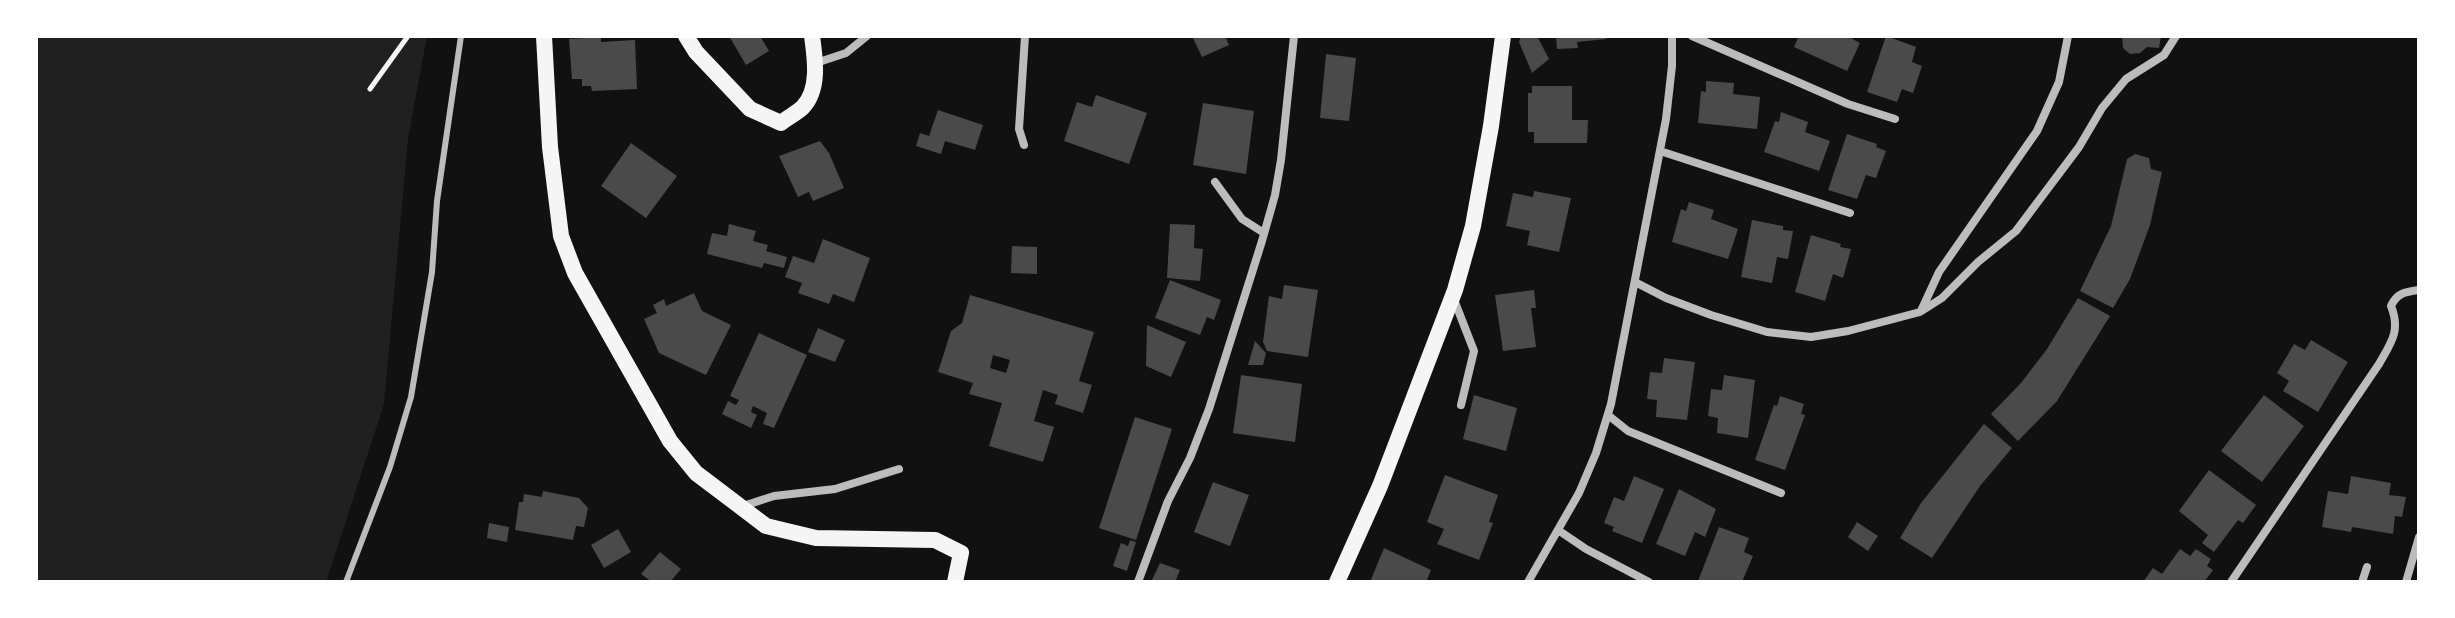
<svg xmlns="http://www.w3.org/2000/svg" width="2455" height="618" viewBox="0 0 2455 618" font-family="'IBM Plex Sans',sans-serif">
	<style>
		.green { fill: #202020 }
		.building { fill: #4a4a4a; fill-rule: evenodd }
		.lines { fill: none; stroke-linecap: round; stroke-linejoin: round }
		.path { stroke: #f5f5f5; stroke-width: 5 }
		.service { stroke: #bcbcbc; stroke-width: 6 }
		.minor { stroke: #bcbcbc; stroke-width: 8 }
		.secondary { stroke: #f5f5f5; stroke-width: 16 }
	</style>
	<rect width="100%" height="100%" fill="#111"/>
	<path class="green" d="M36,36H427L408,139L384,404L326,582H36Z"/>
	<path class="building" d="M729,36H760L769,51L746,65Z
		M1192,36H1225L1229,45L1202,57Z
		M1521,36H1537L1549,59L1532,73L1519,42Z
		M1556,36H1606V39L1577,42L1578,48L1557,49Z
		M1799,36H1847L1860,43L1847,71L1794,47Z
		M1886,36L1916,47L1912,62L1922,66L1913,93L1902,89L1897,102L1867,92Z
		M2122,36H2161L2159,48L2147,47L2140,53L2130,54L2123,48Z
		M601,37V42L635,40L637,89L592,91L591,86H582V79H572L569,39Z
		M1326,54L1356,58L1349,121L1320,118Z
		M1706,81L1734,83L1733,94L1760,97L1757,129L1698,123L1701,91L1706,92Z
		M1532,86H1572V120H1588L1587,143H1534V132H1528V93H1532Z
		M1096,95L1147,113L1129,164L1064,141L1077,102L1092,107Z
		M1203,103L1254,111L1246,174L1193,165Z
		M938,110L983,125L975,150L945,141L941,154L916,146L920,133L929,136Z
		M1781,112L1808,122L1805,132L1830,141L1819,171L1764,152L1775,121L1779,122Z
		M1847,134L1877,144L1876,147L1886,151L1876,178L1866,175L1857,199L1828,190Z
		M820,141L829,153L844,188L813,201L809,192L798,197L779,156Z
		M631,143L677,176L646,218L601,186Z
		M2135,154L2149,158L2151,169L2162,172L2150,225L2130,279L2113,308L2080,291L2111,226L2127,159Z
		M1534,191L1571,198L1559,252L1527,245L1530,231L1506,226L1513,193L1533,197Z
		M1689,202L1714,210L1711,219L1738,229L1728,259L1672,242L1681,209L1686,211Z
		M1752,220L1783,226V230L1793,231L1788,259L1777,257L1772,283L1741,277Z
		M729,224L756,231L753,241L768,245L766,251L787,257L784,268L764,263L762,268L707,254L712,233L727,236Z
		M1170,224L1195,225L1194,248L1203,249L1200,281L1167,278Z
		M1811,235L1841,244L1840,247L1851,249L1843,278L1833,274L1825,301L1795,292Z
		M823,239L870,258L854,302L833,294L829,304L798,293L802,283L785,277L793,256L814,263Z
		M1012,246L1037,247V274L1011,273Z
		M1170,280L1221,300L1214,320L1207,317L1200,335L1155,318Z
		M1284,285L1318,290L1308,357L1267,351L1263,342L1269,296L1282,299Z
		M1534,290L1536,308H1531L1536,347L1503,351L1495,295Z
		M694,293L702,311L731,325L706,375L659,353L644,319L657,313L653,305L664,299L666,306Z
		M970,295L1094,332L1079,381L1092,385L1083,413L1055,404L1058,395L1043,390L1034,421L1054,427L1043,462L989,446L1002,403L969,394L973,383L938,372L951,331L962,323ZM993,355L1010,360L1006,373L990,368Z
		M2078,298L2110,316L2057,401L2018,441L1991,414L2021,383L2047,349Z
		M1147,325L1186,342L1171,377L1146,366Z
		M818,328L845,340L835,362L808,352Z
		M759,333L807,355L774,428L763,424L767,413L753,406L751,412L757,415L751,428L722,414L728,401L736,405L739,400L730,396Z
		M2311,340L2348,362L2318,412L2283,391L2289,381L2277,373L2294,344L2305,350Z
		M1255,341L1266,353L1263,365H1248Z
		M1664,358L1695,362L1687,420L1656,417L1657,400L1647,399L1650,372L1662,373Z
		M1241,375L1302,384L1295,442L1233,433Z
		M1724,375L1755,380L1748,438L1717,433L1718,418L1708,416L1711,389L1722,390Z
		M1474,395L1517,408L1506,451L1463,439Z
		M2264,395L2304,426L2262,482L2221,451Z
		M1780,396L1804,404L1801,414L1805,415L1785,470L1755,460L1774,405L1777,406Z
		M1135,417L1172,429L1136,540L1099,528Z
		M1984,424L2012,448L1980,486L1932,558L1900,538L1921,503Z
		M2209,470L2256,505L2243,523L2238,520L2214,552L2202,543L2208,535L2179,511Z
		M1445,475L1498,495L1489,522L1493,523L1479,560L1437,544L1444,529L1427,522Z
		M1634,476L1664,489L1642,543L1612,531L1614,527L1604,523L1614,497L1624,501Z
		M2351,476L2391,483L2389,495L2406,497L2402,517L2395,516L2393,534L2352,527L2351,532L2322,527L2328,491L2348,494Z
		M1213,482L1249,495L1230,546L1194,532Z
		M1679,489L1716,509L1705,537L1695,532L1685,556L1656,544Z
		M543,491L579,498L588,508L584,527L576,526L573,540L515,530L519,502H523L524,494L542,497Z
		M1857,522L1878,536L1868,551L1848,537Z
		M489,523L509,527L507,542L487,538Z
		M1719,527L1749,538L1744,552L1753,556L1742,582L1732,580L1731,582L1698,581Z
		M618,529L631,552L604,568L591,545Z
		M1130,540L1136,542L1127,571L1113,566L1121,543L1128,546Z
		M1384,548L1431,570L1426,582H1370Z
		M2180,549L2190,556L2196,549L2211,559L2207,566L2213,570L2204,582H2143L2153,568L2162,574Z
		M660,552L681,569L670,582H652L641,574Z
		M1160,563L1180,570L1175,582H1151Z"/>
	<g class="lines">
		<path class="path" d="M370,89L408,36"/>
		<path class="service" d="M346,582L390,467L411,397L432,272L437,201L461,36"/>
		<path class="minor" d="M1692,36L1848,104L1895,119
			M816,63L846,53L867,36
			M1024,145L1019,129L1025,36
			M1660,151L1850,213
			M1215,182L1242,219L1264,233
			M1635,282L1666,298L1711,315L1767,332L1811,337L1848,331L1920,312L1942,298L1978,262L2016,231L2079,147L2102,108L2126,79L2164,55L2176,36
			M1453,297L1474,351L1461,405
			M1921,311L1939,272L2037,131L2059,82L2068,36
			M1608,415L1628,431L1781,493
			M743,506L774,496L835,489L899,469
			M1558,530L1586,549L1649,582
			M1138,582L1168,501L1190,458L1209,409L1262,241L1275,195L1281,160L1294,36
			M1528,582L1579,493L1596,453L1611,404L1666,119L1672,66V36
			M2231,582L2379,364C2391,343 2401,331 2391,306C2397,293 2405,292 2419,290
			M2362,582L2367,567
			M2406,582L2419,537"/>
		<path class="secondary" d="M544,36L550,147L561,236L575,273L670,441L696,473L766,526L816,538L935,540L961,553L955,582
			M686,36L696,52L750,109L781,123C788,117 797,113 803,107C820,89 815,58 812,36
			M1337,582L1380,486L1455,290L1473,226L1491,126L1503,36"/>
	</g>
	<rect width="2455" height="618" fill="none" stroke="#ffffff" stroke-width="76"/>
</svg>
